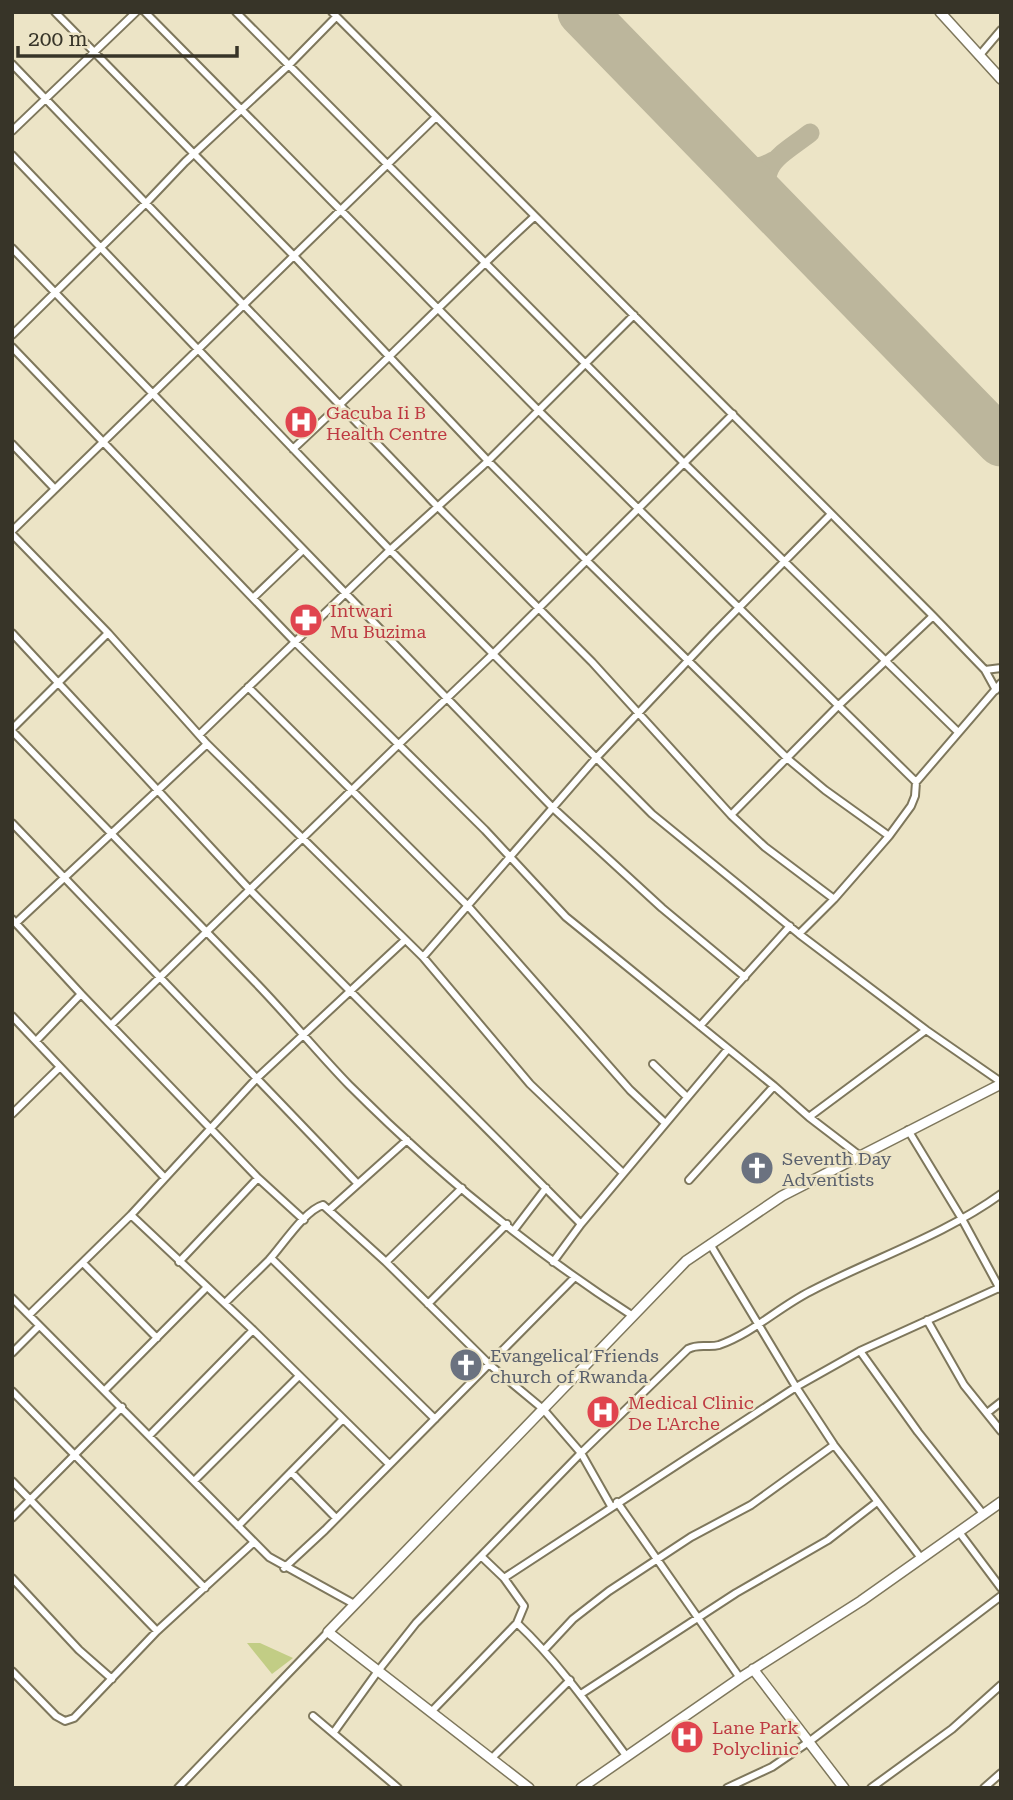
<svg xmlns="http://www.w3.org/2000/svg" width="1013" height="1800" viewBox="0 0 1013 1800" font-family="'Roboto Serif',serif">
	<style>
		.green { fill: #c2cd85 }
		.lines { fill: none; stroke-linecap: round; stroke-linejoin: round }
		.taxiway { stroke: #bcb69c; stroke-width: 19 }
		.runway { stroke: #bcb69c; stroke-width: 49 }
		.street-casing { stroke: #7e775c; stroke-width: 10 }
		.secondary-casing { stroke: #7e775c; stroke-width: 12 }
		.street { stroke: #fff; stroke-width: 6 }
		.secondary { stroke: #fff; stroke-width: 9 }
		.labels { text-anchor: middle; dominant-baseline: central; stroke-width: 5; stroke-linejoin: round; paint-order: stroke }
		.health-label { font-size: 18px; fill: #be3a42; stroke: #ece4c6; text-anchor: start }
		.worship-label { font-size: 18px; fill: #5b616d; stroke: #ece4c6; text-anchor: start }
	</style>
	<rect width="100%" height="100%" fill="#ece4c6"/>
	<path class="green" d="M247,1643H260L293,1658L272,1674Z"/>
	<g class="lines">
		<path class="taxiway" d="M723,157C742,169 753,172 773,161
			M774,209C753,166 779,157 810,133"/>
		<path class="runway" d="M582,12L1001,442"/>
		<defs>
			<path id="street" d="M55,12L294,256L488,461L586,560L788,759L825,790L889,836
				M145,12L538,410L916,782
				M236,12L683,462L958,732
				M332,12L933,616L985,670L996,690
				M979,56L1001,30
				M12,64L437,506L592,662L731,815L765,847L834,899
				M12,131L136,12
				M12,155L390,550L652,814L799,934L926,1030L1001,1082
				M12,248L553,808L662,908L745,977
				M12,335L146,203L185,162L289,65L336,17
				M12,347L295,642L485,830L566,917L774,1086L809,1117L860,1156
				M12,444L55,489
				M293,449C375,373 452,292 534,217
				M12,531L436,117
				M12,534L108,633L207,744L423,957L530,1084L623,1173
				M253,598L303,550
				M12,633L251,891L581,1224
				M985,670L1001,668
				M248,687L467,905L630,1090L665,1123
				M12,729L108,633
				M12,731C93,815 175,899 256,983C288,1016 317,1052 349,1085C435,1171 530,1250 633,1316
				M199,735L390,550L488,461L634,315
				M731,815L839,705L933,616
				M12,823L358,1184
				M12,919L81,994L258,1178L304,1220
				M16,923L207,744
				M799,934L834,899L889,836L911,806L915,796L916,782L1001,683
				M423,957L596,758L713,634L831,514
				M12,1016L165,1178
				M112,1024L398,745L493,654L733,414
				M700,1026L790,926
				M36,1041L81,994
				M653,1064L687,1097
				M12,1114L60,1067
				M809,1117L926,1030
				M908,1130L962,1219L1000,1289
				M689,1180L774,1086
				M330,1209L407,1140
				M131,1215L253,1330L389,1464
				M514,1230L546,1188
				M710,1244L796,1387L834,1445L921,1558
				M271,1258L435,1419
				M179,1262L258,1178
				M386,1262L462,1188
				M553,1262L581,1224L728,1049
				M83,1263L157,1338
				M12,1298L269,1557L354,1604
				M225,1303C239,1289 254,1275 269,1260C282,1246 305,1210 323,1205L386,1262L490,1365L543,1409L581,1453L611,1506
				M428,1304L507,1224
				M29,1315L131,1215L257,1078L405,940
				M927,1320L964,1385L1001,1431
				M860,1351L918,1432L984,1515
				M12,1353L39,1326
				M105,1390L206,1288
				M12,1391L205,1588
				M987,1413L1001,1402
				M150,1435L253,1330
				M291,1472L336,1518
				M12,1481L157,1631
				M194,1481L299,1376
				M617,1502L740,1678
				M12,1518L122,1407
				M238,1526L343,1419
				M959,1532L1001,1588
				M481,1556L504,1578L796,1387L860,1351L1001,1287
				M284,1568L325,1530L575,1277
				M12,1578L79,1650L112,1679
				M504,1578L524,1606L517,1623
				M545,1649L573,1619L609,1591L691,1537L751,1505L834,1445
				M12,1671L56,1716L65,1721L74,1718L157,1631L253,1543
				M581,1694L736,1593L828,1540L877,1502
				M432,1711L517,1623C559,1663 592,1710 627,1757
				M313,1716L398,1788
				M334,1732L378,1671L416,1623L581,1453L688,1349C699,1343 708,1348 719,1345C753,1333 779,1307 811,1291C874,1258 943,1236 1001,1194
				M491,1759L570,1680
				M178,1788L328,1632
				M727,1788L772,1767L810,1741L1001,1596
				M871,1788L952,1729L1001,1685
				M984,1788L1001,1773"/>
			<path id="secondary" d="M940,12L1001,79
				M753,1669L844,1788
				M529,1788L328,1632L686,1261L782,1196L1001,1084
				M581,1788L740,1678L861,1601L1001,1502"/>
		</defs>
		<use href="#street" class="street-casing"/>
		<use href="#secondary" class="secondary-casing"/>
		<use href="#street" class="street"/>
		<use href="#secondary" class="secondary"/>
	</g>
	<defs>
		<symbol id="hospital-disc" viewBox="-11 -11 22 22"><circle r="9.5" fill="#e0444e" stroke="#ece4c6"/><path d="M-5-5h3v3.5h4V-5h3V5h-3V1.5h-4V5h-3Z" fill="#fff"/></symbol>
		<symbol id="pharmacy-disc" viewBox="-11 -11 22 22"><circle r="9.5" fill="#e0444e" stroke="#ece4c6"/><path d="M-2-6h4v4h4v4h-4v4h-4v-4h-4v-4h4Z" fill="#fff"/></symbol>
		<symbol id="church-disc" viewBox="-11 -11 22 22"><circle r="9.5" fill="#6b7280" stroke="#ece4c6"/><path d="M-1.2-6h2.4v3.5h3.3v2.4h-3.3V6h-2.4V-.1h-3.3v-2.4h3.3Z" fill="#fff"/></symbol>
	</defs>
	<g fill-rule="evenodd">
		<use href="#hospital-disc" x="282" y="403" width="38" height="38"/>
		<use href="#pharmacy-disc" x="287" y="601" width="38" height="38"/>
		<use href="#church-disc" x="738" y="1149" width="38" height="38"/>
		<use href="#church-disc" x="447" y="1346" width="38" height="38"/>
		<use href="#hospital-disc" x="584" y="1393" width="38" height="38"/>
		<use href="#hospital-disc" x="668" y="1718" width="38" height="38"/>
	</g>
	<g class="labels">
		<g class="health-label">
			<text x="326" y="412">Gacuba Ii B<tspan x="326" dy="21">Health Centre</tspan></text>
			<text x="330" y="610">Intwari<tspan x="330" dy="21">Mu Buzima</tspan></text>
			<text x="628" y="1402">Medical Clinic<tspan x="628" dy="21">De L'Arche</tspan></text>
			<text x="712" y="1727">Lane Park<tspan x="712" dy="21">Polyclinic</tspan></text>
		</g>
		<g class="worship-label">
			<text x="782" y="1158">Seventh Day<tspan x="782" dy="21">Adventists</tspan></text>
			<text x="490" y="1355">Evangelical Friends<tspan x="490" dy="21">church of Rwanda</tspan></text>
		</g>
	</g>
	<rect width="1013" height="1800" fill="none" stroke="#373428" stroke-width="28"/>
	<path d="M18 46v10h219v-10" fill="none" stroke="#373428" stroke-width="3.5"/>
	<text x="28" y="46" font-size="21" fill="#373428" stroke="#ece4c6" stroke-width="5" paint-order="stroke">200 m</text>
</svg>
